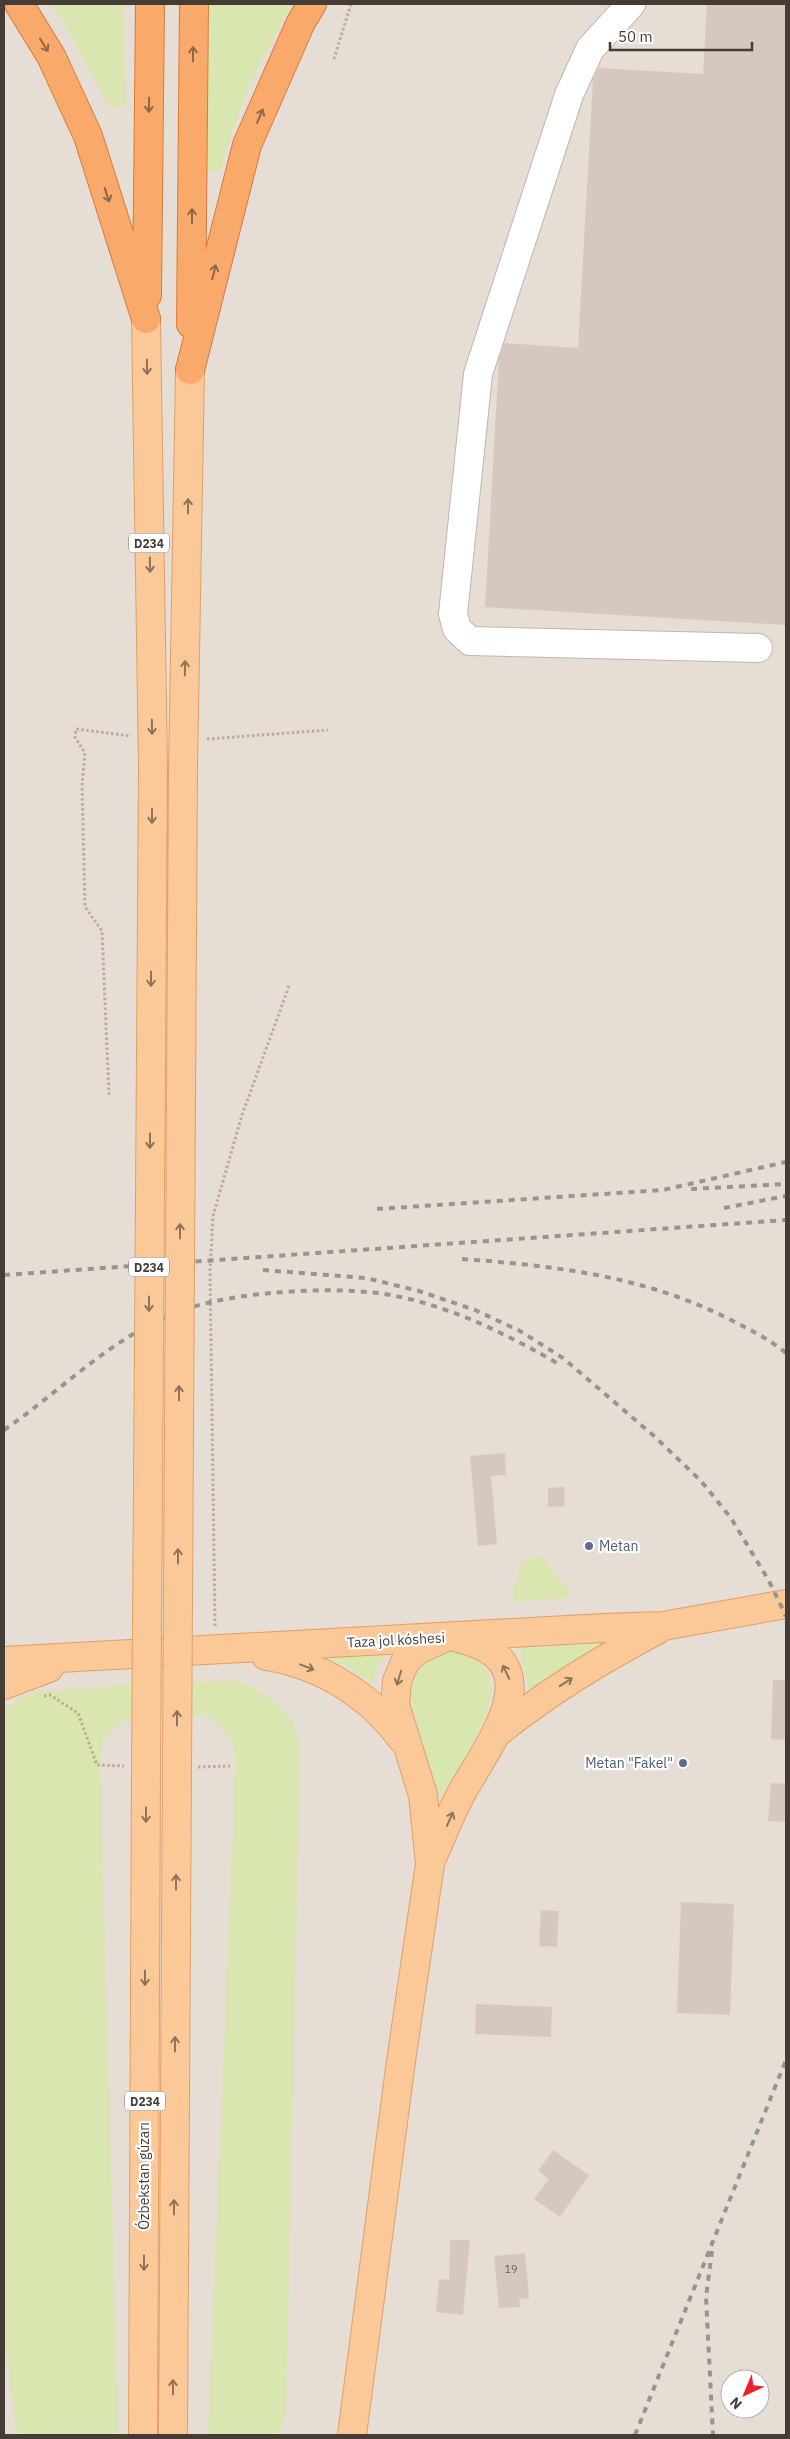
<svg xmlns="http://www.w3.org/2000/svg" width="790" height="2439" viewBox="0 0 790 2439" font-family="'IBM Plex Sans',sans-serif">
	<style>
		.residential { fill: #e6ddd5; fill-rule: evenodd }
		.green { fill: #dae6b0 }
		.building { fill: #d7c8bf }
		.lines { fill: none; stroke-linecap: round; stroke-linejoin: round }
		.minor-casing { stroke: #c1b5ac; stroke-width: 30 }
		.major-casing { stroke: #dfa068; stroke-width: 30 }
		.highway-casing { stroke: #d87b3b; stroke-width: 30 }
		.path { stroke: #bfaa9b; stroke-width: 3; stroke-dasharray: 2.5 2.5; stroke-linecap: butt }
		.minor { stroke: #fff; stroke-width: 28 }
		.major { stroke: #fbc897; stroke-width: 28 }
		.highway { stroke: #f9aa6b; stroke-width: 28 }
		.rail { stroke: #959595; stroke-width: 4; stroke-dasharray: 6 6; stroke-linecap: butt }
		.major-bridge-casing { stroke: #dfa068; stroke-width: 30; stroke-linecap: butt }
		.major-bridge { stroke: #fbc897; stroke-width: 28 }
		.oneway { stroke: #8d684b }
		.oneway2 { stroke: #8e745d }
		.service-dot { fill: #5c6f8a; stroke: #fff; stroke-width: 2 }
		.labels { text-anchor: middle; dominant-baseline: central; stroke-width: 4.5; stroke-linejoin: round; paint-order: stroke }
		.number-label { font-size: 11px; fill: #6a5f58 }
		.shield { fill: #fff; stroke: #7d7672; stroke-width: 1 }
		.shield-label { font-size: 12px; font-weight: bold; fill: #453c36 }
		.service-label { font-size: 14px; fill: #4e5e75; stroke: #fff; text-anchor: start }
		.street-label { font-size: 14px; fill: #453c36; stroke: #fff }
	</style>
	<rect width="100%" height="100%" fill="#f3ece6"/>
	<path class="residential" d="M4,4H786V2435H4ZM730,2379H760V2409H730Z"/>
	<path class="green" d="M52,4H124L125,105L113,109L104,97L60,15Z
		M202,4H293C260,55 238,110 221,168L212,173L206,171Z
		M540,1554L573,1597L511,1602L522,1563Z
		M612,1641L529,1691L520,1649Z
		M461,1651C467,1655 478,1659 483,1665C511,1697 457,1769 439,1799L409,1694L418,1670L438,1652Z
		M386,1654L377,1667L373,1684L350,1668L326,1658Z
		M235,1681C260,1689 283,1703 295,1728C299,1737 299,1749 300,1759L286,2414L277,2435H208L236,1756C232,1737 224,1725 206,1716L128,1718L104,1737L100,1756L118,2435H17L4,2334V1708L35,1692L129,1685Z"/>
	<path class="building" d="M707,4H786V625L485,607L499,359L504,343L578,348L593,79L599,68L703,74Z
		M505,1453L506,1475L491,1476L497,1544L478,1546L470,1456Z
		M564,1487L565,1506L548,1507V1488Z
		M773,1680H786V1740L771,1739Z
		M771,1783L786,1784V1822L768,1821Z
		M681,1902L734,1904L730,2015L677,2013Z
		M541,1910L559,1911L557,1947L539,1946Z
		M476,2004L552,2007L551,2037L475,2034Z
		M553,2150L589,2175L560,2217L534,2199L549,2179L538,2171Z
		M450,2240H470L463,2315L436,2312L439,2279L449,2280Z
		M525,2253L529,2298L519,2299L520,2307L499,2308L494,2256Z"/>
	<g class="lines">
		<defs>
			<path id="minor" d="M631,4L590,49L569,95L478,374L453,614L457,629L470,641L758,648"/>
			<path id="major" d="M146,319L153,768
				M183,769L190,370
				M266,1656C319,1664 369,1694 401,1738
				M4,1661L603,1628L663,1626L786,1604
				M4,1685L49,1668
				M498,1732C551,1690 599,1661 659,1629
				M430,1862C441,1839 450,1814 462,1792C490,1742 554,1662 461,1639
				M143,2435L146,1767
				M173,2435L177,1767
				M352,2435L401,2061L430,1864L423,1795L395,1705L397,1681L405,1662L416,1651L446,1637"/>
			<path id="highway" d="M19,4L51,56L88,136L146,319
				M147,295L150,4
				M191,324L194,4
				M190,370L247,145L301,22L312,4"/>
		</defs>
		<use href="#minor" class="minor-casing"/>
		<use href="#major" class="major-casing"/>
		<use href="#highway" class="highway-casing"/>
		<path class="path" d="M334,59L351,4
			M207,739L328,730
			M109,1095L102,931L85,907L82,786L85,753L75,737L76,729L131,736
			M215,1626L210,1272L213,1216L242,1115L289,986
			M44,1696L50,1695L78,1713L97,1765L124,1766
			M198,1767L230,1766"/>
		<use href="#minor" class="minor"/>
		<use href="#major" class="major"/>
		<use href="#highway" class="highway"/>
		<path class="rail" d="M691,1189L786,1184
			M724,1208L786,1196
			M377,1209L663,1190L786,1162
			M462,1259C557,1266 645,1276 731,1320C751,1330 769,1339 786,1353
			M263,1270L366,1278L419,1291L475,1310L520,1331L563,1358L654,1436L701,1481L731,1518L769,1581L786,1616
			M4,1275L786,1220
			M4,1430C58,1393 107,1342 168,1316C200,1302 237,1296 272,1293C306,1290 343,1289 378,1293C442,1302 501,1331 557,1363
			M712,2251L706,2297L713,2435
			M635,2435L786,2060"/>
		<defs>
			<path id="major-bridge" d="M146,1767L153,768
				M177,1767L183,769"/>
		</defs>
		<use href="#major-bridge" class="major-bridge-casing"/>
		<use href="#major-bridge" class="major-bridge"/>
	</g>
	<defs><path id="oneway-shaft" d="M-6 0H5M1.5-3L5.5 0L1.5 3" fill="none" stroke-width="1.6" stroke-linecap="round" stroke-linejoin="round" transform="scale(1.25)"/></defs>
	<g class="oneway">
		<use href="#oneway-shaft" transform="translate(44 45) rotate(58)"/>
		<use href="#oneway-shaft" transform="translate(193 54) rotate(-90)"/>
		<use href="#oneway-shaft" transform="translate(149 105) rotate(91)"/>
		<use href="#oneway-shaft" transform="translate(260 116) rotate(-67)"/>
		<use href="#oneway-shaft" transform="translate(107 195) rotate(72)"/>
		<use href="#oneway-shaft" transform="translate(192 216) rotate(-90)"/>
		<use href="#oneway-shaft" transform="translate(214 272) rotate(-76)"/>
	</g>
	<g class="oneway2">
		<use href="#oneway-shaft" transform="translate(147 367) rotate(89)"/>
		<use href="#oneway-shaft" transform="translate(188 506) rotate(-89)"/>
		<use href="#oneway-shaft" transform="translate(150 565) rotate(89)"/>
		<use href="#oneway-shaft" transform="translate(185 668) rotate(-89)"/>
		<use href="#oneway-shaft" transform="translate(152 727) rotate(89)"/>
		<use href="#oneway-shaft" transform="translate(152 816) rotate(90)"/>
		<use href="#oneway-shaft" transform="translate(151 979) rotate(90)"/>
		<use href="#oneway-shaft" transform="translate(150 1141) rotate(90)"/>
		<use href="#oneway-shaft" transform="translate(180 1231) rotate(-90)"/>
		<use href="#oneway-shaft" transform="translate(149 1304) rotate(90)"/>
		<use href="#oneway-shaft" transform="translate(179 1393) rotate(-90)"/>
		<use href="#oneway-shaft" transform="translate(178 1556) rotate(-90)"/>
		<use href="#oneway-shaft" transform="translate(307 1667) rotate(21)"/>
		<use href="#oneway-shaft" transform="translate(506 1672) rotate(-115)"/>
		<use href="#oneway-shaft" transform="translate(399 1678) rotate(107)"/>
		<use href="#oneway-shaft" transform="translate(566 1682) rotate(-33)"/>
		<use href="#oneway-shaft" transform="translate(177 1718) rotate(-90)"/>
		<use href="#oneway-shaft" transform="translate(146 1815) rotate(90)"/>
		<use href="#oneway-shaft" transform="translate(450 1819) rotate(-66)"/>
		<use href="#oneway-shaft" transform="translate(176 1882) rotate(-90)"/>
		<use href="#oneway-shaft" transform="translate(145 1978) rotate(90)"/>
		<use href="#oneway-shaft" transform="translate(175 2044) rotate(-90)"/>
		<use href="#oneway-shaft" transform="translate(174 2207) rotate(-90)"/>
		<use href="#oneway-shaft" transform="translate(144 2263) rotate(90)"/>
		<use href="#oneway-shaft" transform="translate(173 2387) rotate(-90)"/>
	</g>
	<g class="service-dot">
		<circle cx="589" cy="1546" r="5"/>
		<circle cx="683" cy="1763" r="5"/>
	</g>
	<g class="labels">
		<g class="number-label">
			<text x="511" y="2269">19</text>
		</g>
		<g class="shield">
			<rect x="129" y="533.5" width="40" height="19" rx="4"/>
			<rect x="129" y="1257.5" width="40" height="19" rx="4"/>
			<rect x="125" y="2091.5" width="40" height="19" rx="4"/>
		</g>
		<g class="shield-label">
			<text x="149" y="543">D234</text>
			<text x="149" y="1267">D234</text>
			<text x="145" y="2101">D234</text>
		</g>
		<g class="service-label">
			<text x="599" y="1546">Metan</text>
			<text x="673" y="1763" text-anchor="end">Metan "Fakel"</text>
		</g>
		<g class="street-label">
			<text transform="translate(396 1640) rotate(-3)">Taza jol kóshesi</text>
			<text transform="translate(144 2176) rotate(-90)">Ózbekstan gúzarı</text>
		</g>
	</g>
	<rect width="790" height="2439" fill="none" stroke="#453c36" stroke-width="10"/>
	<g transform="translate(745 2394) rotate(224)"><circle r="24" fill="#ffffff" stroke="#b5b1af"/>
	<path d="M0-4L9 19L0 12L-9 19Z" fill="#f21e2e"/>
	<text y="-8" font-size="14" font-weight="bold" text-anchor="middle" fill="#453c36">N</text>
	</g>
	<path d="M610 42v8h142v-8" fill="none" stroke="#453c36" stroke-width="2.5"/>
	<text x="618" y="42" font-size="15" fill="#453c36" stroke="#ffffff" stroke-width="4" paint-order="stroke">50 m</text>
</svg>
